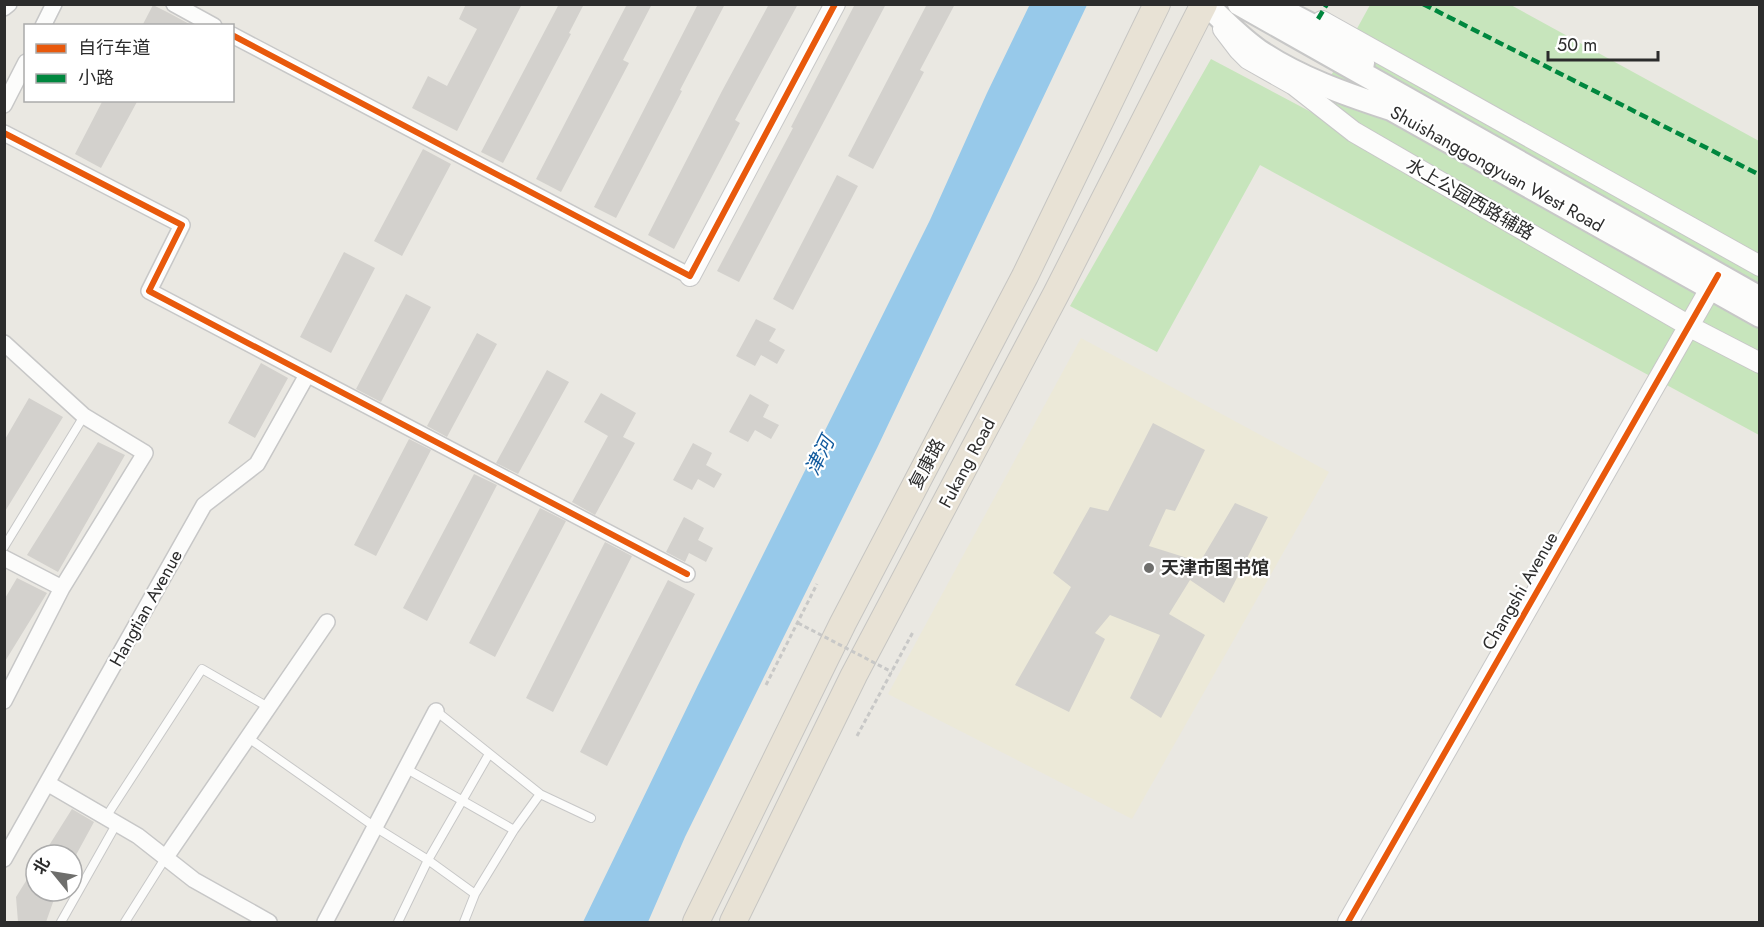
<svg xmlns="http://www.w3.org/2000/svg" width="1764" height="927" viewBox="0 0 1764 927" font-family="Jost,'Noto Sans SC',sans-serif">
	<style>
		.education { fill: #ece9d8 }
		.green { fill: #c7e5bc }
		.water { fill: #97c9ea }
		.building { fill: #d3d1cd }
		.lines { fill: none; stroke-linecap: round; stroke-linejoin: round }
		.service-casing { stroke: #c7c7c7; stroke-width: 10 }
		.minor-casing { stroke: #c7c7c7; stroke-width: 18 }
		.tertiary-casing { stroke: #c7c7c7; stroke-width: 22 }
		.secondary-casing { stroke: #c7c7c7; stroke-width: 26 }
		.trunk-casing { stroke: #c6c5c2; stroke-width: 28 }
		.path { stroke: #c8c8c7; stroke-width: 3; stroke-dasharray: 4.5 3; stroke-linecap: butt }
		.service { stroke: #fcfcfb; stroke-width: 8 }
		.minor { stroke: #fcfcfb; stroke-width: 15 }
		.tertiary { stroke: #fcfcfb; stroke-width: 20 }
		.secondary { stroke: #fcfcfb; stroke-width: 22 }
		.trunk { stroke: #e8e2d5; stroke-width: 26 }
		.path-bridge { stroke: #c8c8c7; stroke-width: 3; stroke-dasharray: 4.5 3; stroke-linecap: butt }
		.quiet { stroke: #00873e; stroke-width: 4.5; stroke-dasharray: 9 4.5; stroke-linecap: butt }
		.cycleway-casing { stroke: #fff; stroke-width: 10 }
		.cycleway { stroke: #e8590c; stroke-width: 6 }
		.poi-dot { fill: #6e6e6c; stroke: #fff; stroke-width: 2 }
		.labels { text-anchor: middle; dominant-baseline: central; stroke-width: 4.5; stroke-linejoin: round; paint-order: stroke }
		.street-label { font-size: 18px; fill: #2c2c2c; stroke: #fff }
		.poi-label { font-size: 18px; font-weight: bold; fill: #2c2c2c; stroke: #fff; text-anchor: start }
		.water-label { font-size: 20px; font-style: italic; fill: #10599d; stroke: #fff }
	</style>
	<rect width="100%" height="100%" fill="#eae8e2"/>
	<path class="education" d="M1081,338L1329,472L1132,819L888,694Z"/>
	<path class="green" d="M1370,5H1511L1759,141V435L1260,165L1157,352L1070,306L1211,59L1311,112Z"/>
	<path class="water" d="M1030,4L1087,5L878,446L685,837L648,922H583L698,685L930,220L987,93Z"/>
	<path class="building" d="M466,4H522L457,131L412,108L428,76L447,86L477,29L459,19Z
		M559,4H584L569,33L571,34L503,163L481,152Z
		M627,4H652L623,60L629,63L561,192L536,179Z
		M698,4H725L680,90L682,91L616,218L594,207Z
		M769,4H798L735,120L740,123L674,249L648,235L722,91Z
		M855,4H886L739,282L717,271L793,128L791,127Z
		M927,4H955L920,70L924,72L873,169L848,156Z
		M153,5L169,13L193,26H142Z
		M103,100H138L101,168L75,154Z
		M423,149L451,164L402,256L374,241Z
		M837,175L858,186L793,310L773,299Z
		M344,252L375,268L331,353L300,337Z
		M406,294L431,307L381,402L356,389Z
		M756,319L776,329L769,341L785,350L777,364L761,355L755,366L736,356Z
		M477,333L497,344L447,437L427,426Z
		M261,363L288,378L255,438L228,423Z
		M547,370L569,382L518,474L496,463Z
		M601,393L636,413L623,437L635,443L595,515L572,502L608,436L584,422Z
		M750,394L769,405L763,417L779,425L771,439L755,430L748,442L729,432Z
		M29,398L63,417L4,513V441Z
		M1153,423L1205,450L1175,511L1166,509L1149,546L1200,562L1235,503L1268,517L1224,603L1190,580L1169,614L1205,635L1161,718L1130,698L1160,635L1110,615L1095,633L1105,639L1069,712L1015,685L1071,587L1053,573L1090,507L1108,511Z
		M409,439L431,450L376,556L354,545Z
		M98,442L125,455L58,572L27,555Z
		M693,443L712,453L706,465L722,474L714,488L698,479L692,490L673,480Z
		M474,474L497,485L427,621L403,608Z
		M540,508L566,521L495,657L469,643Z
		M684,517L704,528L698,540L713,548L706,562L689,553L685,562L666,552Z
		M605,542L632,556L553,712L526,698Z
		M17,578L47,593L4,663V600Z
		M668,580L695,594L607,766L580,752Z
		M72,809L94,822L76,855H43Z
		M36,865V891H57L46,922H18L16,897Z"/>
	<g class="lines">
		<defs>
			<path id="service" d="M4,547L84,416
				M436,711L540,794L591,818
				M247,737L375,827L428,860L489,754
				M405,768L514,830L540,794
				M106,817L202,669L268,707
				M61,922L117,823
				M125,922L166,857
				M398,922L428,860L475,894L514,830
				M464,922L475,894"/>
			<path id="minor" d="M174,4L214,26
				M4,8L9,4
				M43,26L54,4
				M232,35L690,276
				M4,105L26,62
				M4,133L182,225L149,291L687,574
				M4,343L84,416L145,453L62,588L4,701
				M4,558L62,588
				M47,783L138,836L194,880L269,922
				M166,857L327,622
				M4,859L204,505L257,464L307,375
				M325,922L436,711"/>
			<path id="tertiary" d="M1322,21L1760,266
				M1223,29L1239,50L1248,59L1294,85L1354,132L1698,331L1760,363
				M690,276L835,4
				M1348,922L1718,275"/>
			<path id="secondary" d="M1206,4C1223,20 1240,38 1259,51C1299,78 1345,94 1391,109L1760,316
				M1239,4L1760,298
				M1271,4L1321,30L1363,63"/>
			<path id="trunk" d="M696,922L843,623L1025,276L1157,4
				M733,922L854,675L1056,294L1204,4"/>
		</defs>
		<use href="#service" class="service-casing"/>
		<use href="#minor" class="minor-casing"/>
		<use href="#tertiary" class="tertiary-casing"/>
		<use href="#secondary" class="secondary-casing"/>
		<use href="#trunk" class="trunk-casing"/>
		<path class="path" d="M766,685L817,584
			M857,736L913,632"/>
		<use href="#service" class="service"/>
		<use href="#minor" class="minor"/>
		<use href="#tertiary" class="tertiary"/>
		<use href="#secondary" class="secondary"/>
		<use href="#trunk" class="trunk"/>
		<path class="path-bridge" d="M798,623L892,672"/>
		<path class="quiet" d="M1423,4L1760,175
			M1318,19L1327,4"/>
		<defs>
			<path id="cycleway" d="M232,35L690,276L835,4
				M4,133L182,225L149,291L687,574
				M1348,922L1718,275"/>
		</defs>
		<use href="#cycleway" class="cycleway-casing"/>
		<use href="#cycleway" class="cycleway"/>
	</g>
	<circle class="poi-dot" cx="1149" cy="568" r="6"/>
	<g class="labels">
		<g class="street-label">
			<text transform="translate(1497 169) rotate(29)">Shuishanggongyuan West Road</text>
			<text transform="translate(1470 199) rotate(30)">水上公园西路辅路</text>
			<text transform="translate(967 463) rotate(-62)">Fukang Road</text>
			<text transform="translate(927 464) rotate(-62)">复康路</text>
			<text transform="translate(1520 591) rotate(-60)">Changshi Avenue</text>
			<text transform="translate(146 608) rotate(-61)">Hangtian Avenue</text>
		</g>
		<g class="poi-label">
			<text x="1161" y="568">天津市图书馆</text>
		</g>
		<g class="water-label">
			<text transform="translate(820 456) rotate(-64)">津河</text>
		</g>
	</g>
	<rect width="1764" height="927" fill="none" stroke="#2c2c2c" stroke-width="12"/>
	<rect x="24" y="24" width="210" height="78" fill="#ffffff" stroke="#ababab" stroke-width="1.5"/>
	<rect x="36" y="44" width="30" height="9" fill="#e8590c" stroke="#ababab" stroke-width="1.5"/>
	<text x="78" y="54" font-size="18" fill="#2c2c2c">自行车道</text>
	<rect x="36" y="74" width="30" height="9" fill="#00873e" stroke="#ababab" stroke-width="1.5"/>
	<text x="78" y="84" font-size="18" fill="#2c2c2c">小路</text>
	<g transform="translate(54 873) rotate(300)"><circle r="28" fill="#ffffff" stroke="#ababab" stroke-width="1.5"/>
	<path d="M0-4.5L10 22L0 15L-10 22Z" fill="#6e6e6c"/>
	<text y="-9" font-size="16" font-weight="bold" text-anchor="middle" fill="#2c2c2c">北</text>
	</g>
	<path d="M1548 51v9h110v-9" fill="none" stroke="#2c2c2c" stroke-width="3"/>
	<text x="1557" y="51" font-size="18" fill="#2c2c2c" stroke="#ffffff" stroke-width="4.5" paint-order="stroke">50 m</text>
</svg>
